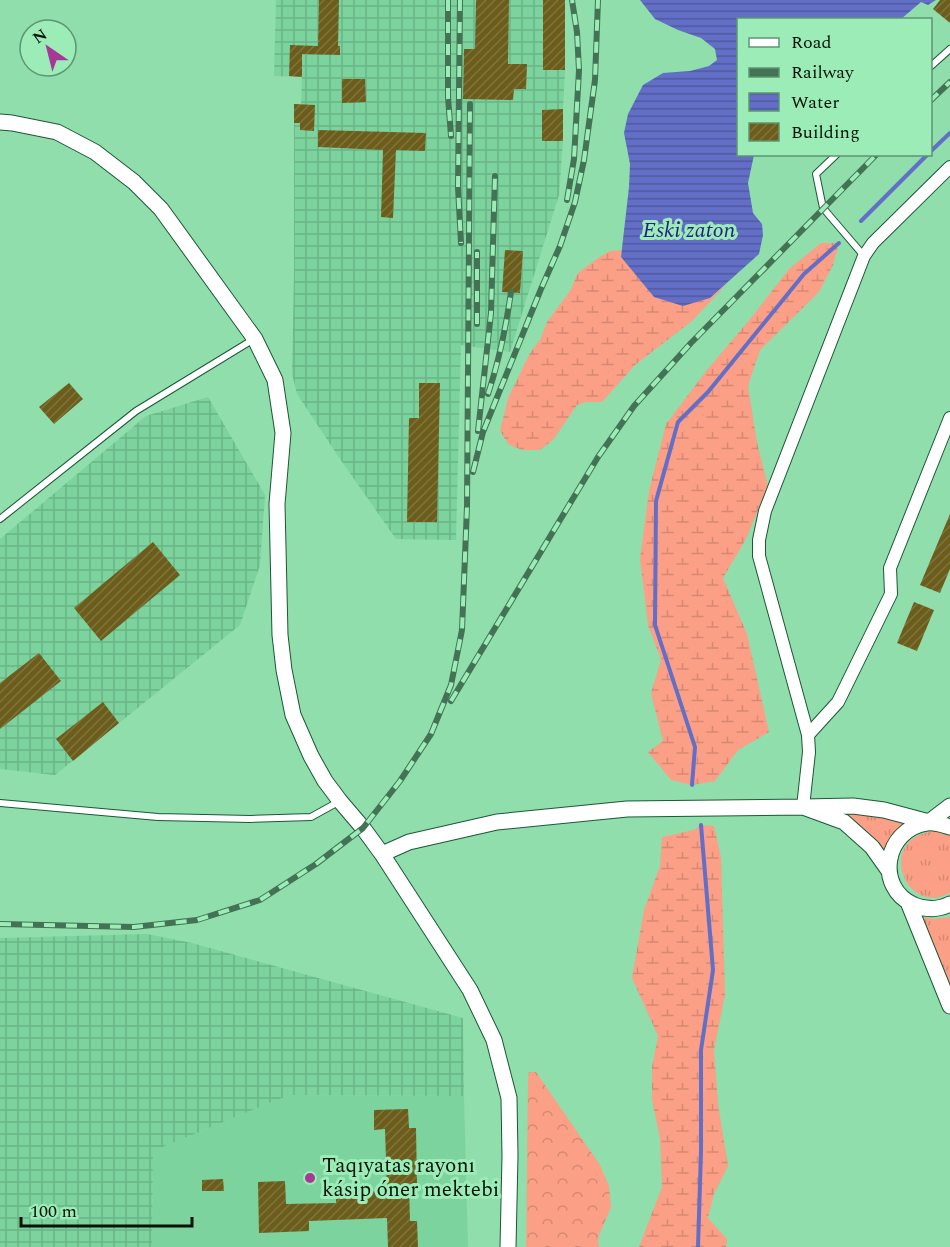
<svg xmlns="http://www.w3.org/2000/svg" width="950" height="1247" viewBox="0 0 950 1247" font-family="Spectral,serif">
	<style>
		.built { fill: #7cd39d }
		.industrial { fill: url(#industrial-grid) }
		.grass { fill: url(#grass-tufts) }
		.forest { fill: url(#forest-crowns) }
		.wetland { fill: url(#wetland-marsh) }
		.water { fill: url(#water-rules) }
		.lines { fill: none; stroke-linecap: round; stroke-linejoin: round }
		.stream { stroke: #636fc6; stroke-width: 4 }
		.building { fill: url(#building-hatch) }
		.service-casing { stroke: #1a5836; stroke-width: 8 }
		.minor-casing { stroke: #1a5836; stroke-width: 14 }
		.tertiary-casing { stroke: #1a5836; stroke-width: 17 }
		.service { stroke: #fff; stroke-width: 6 }
		.minor { stroke: #fff; stroke-width: 12 }
		.tertiary { stroke: #fff; stroke-width: 15 }
		.rail-casing { stroke: #437354; stroke-width: 6 }
		.rail { stroke: #9cecb8; stroke-width: 4; stroke-dasharray: 11; stroke-linecap: butt }
		.poi-dot { fill: #a83895; stroke: #9cecb8; stroke-width: 2 }
		.labels { text-anchor: middle; dominant-baseline: central; stroke-width: 6; stroke-linejoin: round; paint-order: stroke }
		.poi-label { font-size: 21px; fill: #001306; stroke: #9cecb8; text-anchor: start }
		.water-label { font-size: 22px; font-style: italic; fill: #241e85; stroke: #9cecb8 }
	</style>
	<defs>
		<pattern id="industrial-grid" width="8" height="8" patternUnits="userSpaceOnUse" patternTransform="scale(1.5)"><rect width="8" height="8" fill="#7cd39d"/><path d="M0 4h8M4 0v8" fill="none" stroke="#69b486"/></pattern>
		<pattern id="grass-tufts" width="24" height="20" patternUnits="userSpaceOnUse" patternTransform="scale(1.5)"><rect width="24" height="20" fill="#fc9f87"/><path d="M3 7l-1-3M5 7V3M7 7l1-3M15 17l-1-3M17 17v-4M19 17l1-3" fill="none" stroke="#d68873"/></pattern>
		<pattern id="forest-crowns" width="20" height="18" patternUnits="userSpaceOnUse" patternTransform="scale(1.5)"><rect width="20" height="18" fill="#fc9f87"/><path d="M2 6a3 3 0 1 1 6 0M12 15a3 3 0 1 1 6 0" fill="none" stroke="#d68873"/></pattern>
		<pattern id="wetland-marsh" width="20" height="14" patternUnits="userSpaceOnUse" patternTransform="scale(1.5)"><rect width="20" height="14" fill="#fc9f87"/><path d="M1 5h8M5 5V1M11 12h8M15 12V8" fill="none" stroke="#d68873"/></pattern>
		<pattern id="water-rules" width="6" height="5" patternUnits="userSpaceOnUse" patternTransform="scale(1.5)"><rect width="6" height="5" fill="#636fc6"/><path d="M0 2.5h6" fill="none" stroke="#4f5a9f"/></pattern>
		<pattern id="building-hatch" width="6" height="6" patternUnits="userSpaceOnUse" patternTransform="scale(1.5)"><rect width="6" height="6" fill="#6c5d1b"/><path d="M-1 1l2-2M0 6l6-6M5 7l2-2" fill="none" stroke="#7e7441"/></pattern>
	</defs>
	<rect width="100%" height="100%" fill="#8fdeab"/>
	<path class="built" d="M289,1095L464,1096L468,1247H152L153,1151Z"/>
	<path class="industrial" d="M276,0H565V70L563,109V141L559,195L510,352L461,345L456,540L396,539L338,456L297,394L292,374L294,272V104H301L302,77L274,76Z
		M208,397L265,495L260,565L240,625L55,775L0,769V539L146,416Z
		M147,934L192,943L463,1018L464,1096L289,1095L153,1151L152,1247H0V938Z"/>
	<path class="grass" d="M841,814H864L908,822L895,833L884,853L865,830Z
		M937,831L950,835V893C904,918 874,835 937,831Z
		M922,917L935,919L950,917V985Z"/>
	<path class="forest" d="M529,1072H536L600,1165L609,1186L611,1207L598,1238L599,1247H526L528,1080Z"/>
	<path class="wetland" d="M821,243H839L833,265L819,292L760,350L748,386L757,443L768,486L746,539L723,578L747,634L769,732L738,750L715,781L692,785L671,780L648,752L663,741L651,693L661,660L648,625L640,559L649,491L666,424L707,370L751,318L789,269Z
		M621,250V257L710,298L727,284L692,321L635,365L602,402H586L577,405L553,440L540,450H523L509,445L500,431L508,398L530,353L540,340L547,322L570,291L578,273L598,258L610,251Z
		M701,825L714,826L721,857L725,995L714,1050L718,1104L728,1166L714,1194L708,1218L727,1239L726,1247H639L662,1187L660,1138L652,1100V1067L658,1036L632,978L644,910L660,866L662,837L694,830Z"/>
	<path class="water" d="M640,0H936L928,5L921,2L901,19L738,20V154L754,155L748,183L753,213L762,224L763,235L759,254L710,298L683,306L654,297L621,257L629,187L630,164L624,133L628,114L643,85L663,73L690,71L709,66L717,60L715,49L701,38L678,30L655,19Z"/>
	<g class="lines">
		<path class="stream" d="M930,152L950,133
			M861,221L928,154
			M692,785L695,747L655,625L656,501L678,422L708,392L804,274L839,243
			M698,1247L701,1151V1050L713,970L701,825"/>
	</g>
	<path class="building" d="M319,0H339L338,46H340V55L302,54V77L289,76L290,45L318,46Z
		M476,0H509L508,64H527L526,89H514L513,100L463,99L464,49H475Z
		M543,0H565V70H543Z
		M940,0H950V23L933,9Z
		M342,79H365L366,102L342,103Z
		M294,104L315,105L314,131L300,130V123H294Z
		M563,109V141H542V110Z
		M318,130L426,133L425,151L396,150L393,218L381,217L383,150L318,147Z
		M505,250L523,251L520,293L502,292Z
		M69,383L83,399L54,424L39,407Z
		M419,383H440L437,522H407L409,418H419Z
		M950,514V569L940,593L920,585Z
		M153,542L180,575L101,641L74,608Z
		M914,602L934,610L917,651L897,643Z
		M39,653L61,681L0,729V683Z
		M103,702L119,723L73,761L56,739Z
		M408,1109L409,1128H416L417,1184L409,1185L410,1221H417L418,1247H388L387,1218L309,1221V1231L259,1233L258,1182L285,1181L286,1204L336,1203V1193L387,1191L385,1129L374,1130V1110Z
		M223,1179L224,1191H202V1180Z"/>
	<g class="lines">
		<defs>
			<path id="service" d="M930,67L950,49
				M837,154L816,174L823,208L864,256
				M0,519L136,411L254,339
				M0,803L158,817L250,819L311,817L340,801"/>
			<path id="minor" d="M808,735L838,702L891,594L890,568L950,418
				M803,807L809,752L808,735L759,556V540L765,511L864,256L873,243L950,167"/>
			<path id="tertiary" d="M0,122L12,123L57,132L95,152L134,182L161,209L255,339L275,380L283,433L277,504L280,635L284,670L293,715L311,756L325,781L340,801L363,828L382,854L470,990L494,1040L509,1098L510,1156L508,1247
				M950,827C943,825 935,822 927,823C885,829 874,887 914,905C926,910 938,910 950,904
				M382,854L409,842L497,822L627,809L803,807
				M889,871L872,847L844,822L803,807L853,806L884,810L929,822L950,806
				M908,902L950,1006"/>
		</defs>
		<use href="#service" class="service-casing"/>
		<use href="#minor" class="minor-casing"/>
		<use href="#tertiary" class="tertiary-casing"/>
		<use href="#service" class="service"/>
		<use href="#minor" class="minor"/>
		<use href="#tertiary" class="tertiary"/>
		<defs>
			<path id="rail" d="M448,0V97L451,136
				M460,0L458,187L461,243
				M930,101L950,82
				M567,200L574,159L579,70L577,32L572,0
				M477,324V252
				M488,394C499,361 506,327 511,292
				M478,431L491,313L495,176
				M473,472L483,432L541,289L560,246L575,202L584,160L595,80L598,0
				M451,701L598,457L634,406L691,343L877,154
				M0,924L134,927L197,920L260,900L316,864L363,828L400,781L431,734L451,685L462,630L467,507L470,104"/>
		</defs>
		<use href="#rail" class="rail-casing"/>
		<use href="#rail" class="rail"/>
	</g>
	<circle class="poi-dot" cx="310" cy="1178" r="6"/>
	<g class="labels">
		<g class="poi-label">
			<text x="322" y="1166">Taqıyatas rayonı<tspan x="322" dy="24">kásip óner mektebi</tspan></text>
		</g>
		<g class="water-label">
			<text x="689" y="230">Eski zaton</text>
		</g>
	</g>
	<rect x="737" y="18" width="195" height="138" fill="#9cecb8" stroke="#5e9571" stroke-width="1.5"/>
	<rect x="749" y="38" width="30" height="9" fill="#ffffff" stroke="#5e9571" stroke-width="1.5"/>
	<text x="791" y="48" font-size="18" fill="#001306">Road</text>
	<rect x="749" y="68" width="30" height="9" fill="#437354" stroke="#5e9571" stroke-width="1.5"/>
	<text x="791" y="78" font-size="18" fill="#001306">Railway</text>
	<rect x="749" y="93" width="30" height="18" fill="url(#water-rules)" stroke="#5e9571" stroke-width="1.5"/>
	<text x="791" y="108" font-size="18" fill="#001306">Water</text>
	<rect x="749" y="123" width="30" height="18" fill="url(#building-hatch)" stroke="#5e9571" stroke-width="1.5"/>
	<text x="791" y="138" font-size="18" fill="#001306">Building</text>
	<g transform="translate(48 48) rotate(325)"><circle r="28" fill="#9cecb8" stroke="#5e9571" stroke-width="1.5"/>
	<path d="M0-4.5L10 22L0 15L-10 22Z" fill="#a83895"/>
	<text y="-9" font-size="16" font-weight="bold" text-anchor="middle" fill="#001306">N</text>
	</g>
	<path d="M21 1217v9h171v-9" fill="none" stroke="#001306" stroke-width="3"/>
	<text x="30" y="1217" font-size="18" fill="#001306" stroke="#9cecb8" stroke-width="4.5" paint-order="stroke">100 m</text>
</svg>
